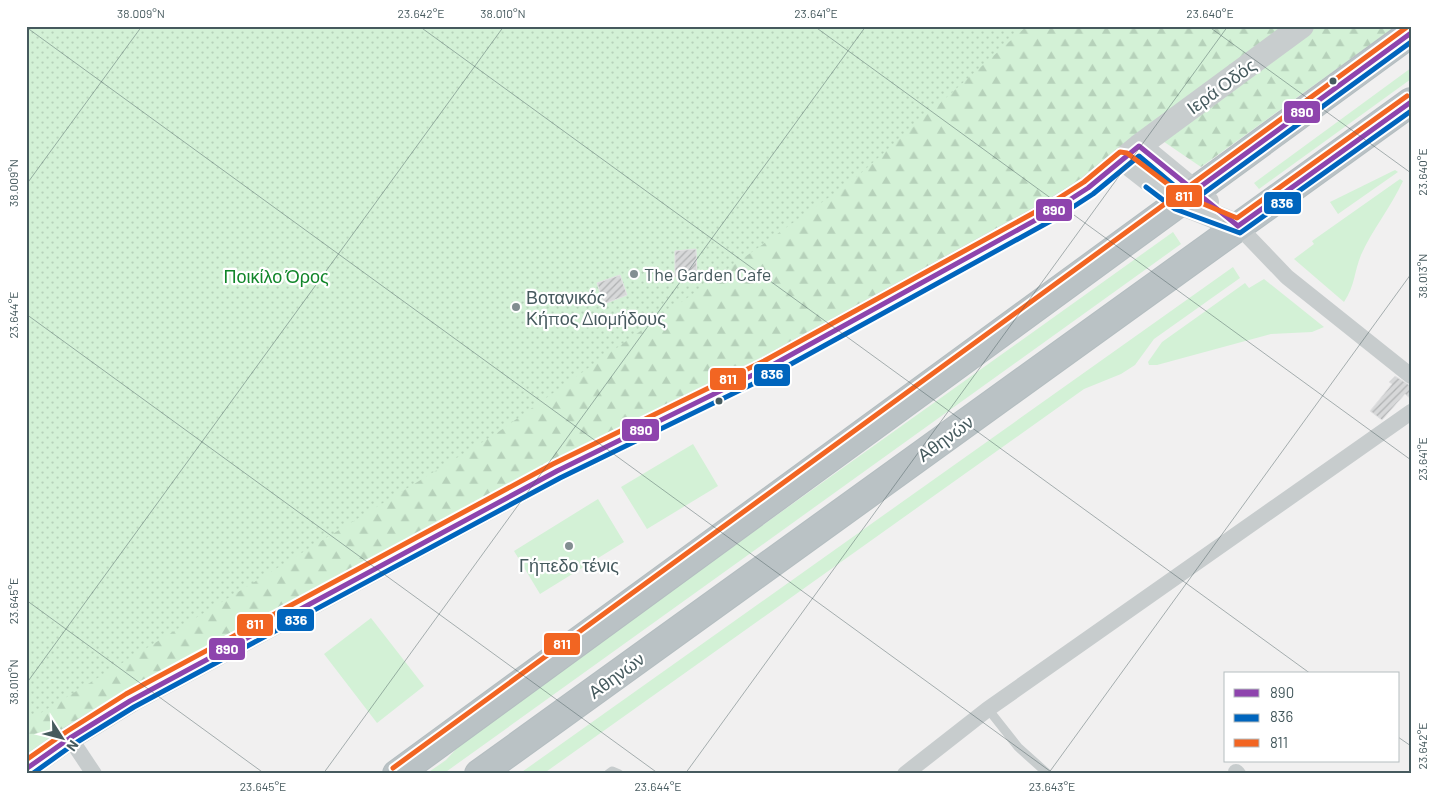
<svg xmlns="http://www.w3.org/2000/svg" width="1437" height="800" viewBox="0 0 1437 800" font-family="Barlow,sans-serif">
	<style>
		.grass { fill: #d3f1d6 }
		.forest { fill: url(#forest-firs) }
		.park { fill: url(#park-dots) }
		.building { fill: url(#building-hatch); stroke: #e2e2e3 }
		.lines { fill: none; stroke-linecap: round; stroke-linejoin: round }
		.highway-casing { stroke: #b4bdc0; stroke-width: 30 }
		.lane { stroke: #c7cccd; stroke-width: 9 }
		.street { stroke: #c7cccd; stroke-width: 16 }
		.secondary { stroke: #c8cdce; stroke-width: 24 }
		.highway { stroke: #bac2c5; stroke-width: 28 }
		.bus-1-casing { stroke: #fff; stroke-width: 9 }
		.bus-2-casing { stroke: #fff; stroke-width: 9 }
		.bus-3-casing { stroke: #fff; stroke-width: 9 }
		.bus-1 { stroke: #8e44ad; stroke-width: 5 }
		.bus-2 { stroke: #0065bd; stroke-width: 5 }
		.bus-3 { stroke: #f26522; stroke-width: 5 }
		.ticks { fill: none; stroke: #465a5e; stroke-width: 1; stroke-opacity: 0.45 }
		.bus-dot { fill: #465a5e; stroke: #fff; stroke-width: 2 }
		.poi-dot { fill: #828e91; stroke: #fff; stroke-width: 2 }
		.labels { text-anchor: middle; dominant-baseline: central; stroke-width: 4.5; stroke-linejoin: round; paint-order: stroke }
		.street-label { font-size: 18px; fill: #465a5e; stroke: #fff }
		.poi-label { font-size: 18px; fill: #465a5e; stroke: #fff; text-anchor: start }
		.park-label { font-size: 18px; fill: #11862a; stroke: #fff }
		.line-badge { stroke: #fff; stroke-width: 2 }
		.badge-label { font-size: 14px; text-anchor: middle; font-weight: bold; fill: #fff }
		.neatline { fill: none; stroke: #465a5e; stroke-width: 2 }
		.ticks-label { font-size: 12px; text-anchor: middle; fill: #465a5e }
	</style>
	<defs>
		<pattern id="forest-firs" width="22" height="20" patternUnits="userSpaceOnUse" patternTransform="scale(1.25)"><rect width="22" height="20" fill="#d3f1d6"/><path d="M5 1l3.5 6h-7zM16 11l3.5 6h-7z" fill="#b6d1ba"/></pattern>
		<pattern id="park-dots" width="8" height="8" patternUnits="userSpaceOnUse" patternTransform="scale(1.25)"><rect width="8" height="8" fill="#d3f1d6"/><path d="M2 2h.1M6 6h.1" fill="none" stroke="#b6d1ba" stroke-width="1.8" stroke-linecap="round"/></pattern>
		<pattern id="building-hatch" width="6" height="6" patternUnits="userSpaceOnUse" patternTransform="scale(1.25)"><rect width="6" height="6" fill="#d7d8d9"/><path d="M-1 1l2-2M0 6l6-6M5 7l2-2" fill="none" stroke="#b0b2b3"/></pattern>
	</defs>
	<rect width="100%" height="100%" fill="#f1f0f0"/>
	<path class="grass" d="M1411,68V79L1259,189L1254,183Z
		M1395,170L1398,172L1338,214L1330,202Z
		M1400,179L1403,181C1391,207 1372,230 1361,255C1354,272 1355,286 1344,302L1294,259L1314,244L1312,241Z
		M1173,232L1181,244L443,774H426L446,760L469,735Z
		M1233,267L1240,278L1154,339L1135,365L1121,374L1084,389L543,774H519Z
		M1264,279L1324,327L1312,332L1271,334L1157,365H1149L1148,362L1162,342L1245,283L1249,288Z
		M693,444L718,486L647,529L621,487Z
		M598,499L624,542L540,594L514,551Z
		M371,618L424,686L377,723L324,654Z"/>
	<path class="forest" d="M26,26H1396L1201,167L1154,135L1123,159L26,769Z"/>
	<path class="park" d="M26,26H1027L852,181L494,435L26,722Z"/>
	<path class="building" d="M696,249L697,275L675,277V251Z
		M620,275L627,295L604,304L597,283Z
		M1395,376L1411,386V399L1405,394L1382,420L1370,411L1392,384L1389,382Z"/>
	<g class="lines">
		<defs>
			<path id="highway" d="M397,774L1411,33
				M479,774L1411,102"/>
		</defs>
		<use href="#highway" class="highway-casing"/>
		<path class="lane" d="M988,709L1018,747L1048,774
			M608,774L612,771L619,774"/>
		<path class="street" d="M1238,226L1287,277L1411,376
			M70,738L94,774
			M1236,772L1238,774
			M905,774L988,709L1411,412"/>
		<path class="secondary" d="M1139,146L1207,202
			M1123,159L1178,202L1238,226
			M26,769L70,738L130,701L557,471L767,368L1052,211L1088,188L1139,146L1302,26"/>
		<use href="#highway" class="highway"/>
		<defs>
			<path id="bus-1" d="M1193,192L1411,33
				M1238,226L1411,102
				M26,769L70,738L130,701L557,471L767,368L1052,211L1088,188L1139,146L1238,226"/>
			<path id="bus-2" d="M1146,187L1175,209L1240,233L1411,111
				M32,774L74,744L134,707L560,478L771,375L1056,218L1093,194L1139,156L1189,198H1197L1411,42"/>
			<path id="bus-3" d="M26,760L66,732L126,694L553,464L764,361L1048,205L1084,182L1120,152L1127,153L1182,195L1237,218L1407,96
				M393,768L1407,27"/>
		</defs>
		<use href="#bus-1" class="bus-1-casing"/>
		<use href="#bus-2" class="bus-2-casing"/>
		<use href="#bus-3" class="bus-3-casing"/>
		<use href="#bus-1" class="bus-1"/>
		<use href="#bus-2" class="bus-2"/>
		<use href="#bus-3" class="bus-3"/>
	</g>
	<path class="ticks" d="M419,26L1311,674M814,26L1411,460M1208,26L1411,173M26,27L1054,774M26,185L142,26M26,314L659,774M26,600L265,774M26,684L504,26M1398,737L1411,746M323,774L866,26M685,774L1228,26M1048,774L1411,274M1410,774L1411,772"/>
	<g class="bus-dot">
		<circle cx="1333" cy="81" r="4.5"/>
		<circle cx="719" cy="401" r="4.5"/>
	</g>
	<g class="poi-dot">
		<circle cx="634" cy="274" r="5"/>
		<circle cx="516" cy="307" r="5"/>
		<circle cx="569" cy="546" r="5"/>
	</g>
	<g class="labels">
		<g class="street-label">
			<text transform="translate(1221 86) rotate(-36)">Ιερά Οδός</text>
			<text transform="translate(945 438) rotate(-36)">Αθηνών</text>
			<text transform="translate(616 675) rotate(-36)">Αθηνών</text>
		</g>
		<g class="poi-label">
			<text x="644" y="274">The Garden Cafe</text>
			<text x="526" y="297">Βοτανικός<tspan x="526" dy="21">Κήπος Διομήδους</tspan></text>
			<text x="569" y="565" text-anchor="middle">Γήπεδο τένις</text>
		</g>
		<g class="park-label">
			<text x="276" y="276">Ποικίλο Όρος</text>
		</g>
	</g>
	<g class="line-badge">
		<rect x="1283" y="100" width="38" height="24" rx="5" fill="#8e44ad"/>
		<rect x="1165" y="184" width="38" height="24" rx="5" fill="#f26522"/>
		<rect x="1263" y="191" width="39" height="24" rx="5" fill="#0065bd"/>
		<rect x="1035" y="198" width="38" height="24" rx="5" fill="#8e44ad"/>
		<rect x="753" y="363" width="38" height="24" rx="5" fill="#0065bd"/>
		<rect x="709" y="367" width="38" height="24" rx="5" fill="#f26522"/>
		<rect x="621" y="418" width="39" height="24" rx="5" fill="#8e44ad"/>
		<rect x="276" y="608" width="39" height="24" rx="5" fill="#0065bd"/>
		<rect x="236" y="613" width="38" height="24" rx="5" fill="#f26522"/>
		<rect x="543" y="632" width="38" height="24" rx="5" fill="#f26522"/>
		<rect x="208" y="637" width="38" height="24" rx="5" fill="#8e44ad"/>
	</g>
	<g class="badge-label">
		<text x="1302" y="117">890</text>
		<text x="1184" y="201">811</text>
		<text x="1282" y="208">836</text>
		<text x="1054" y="215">890</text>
		<text x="772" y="379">836</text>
		<text x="728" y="384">811</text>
		<text x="641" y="435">890</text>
		<text x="296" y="625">836</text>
		<text x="255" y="629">811</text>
		<text x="562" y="649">811</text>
		<text x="227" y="654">890</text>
	</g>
	<rect width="1437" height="800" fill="none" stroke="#ffffff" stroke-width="55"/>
	<rect x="1224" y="672" width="175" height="90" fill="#ffffff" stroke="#b5bdbf"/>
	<rect x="1234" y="689" width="25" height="8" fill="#8e44ad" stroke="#b5bdbf"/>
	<text x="1270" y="698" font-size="15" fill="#465a5e">890</text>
	<rect x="1234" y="714" width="25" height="8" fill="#0065bd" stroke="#b5bdbf"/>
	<text x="1270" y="722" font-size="15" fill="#465a5e">836</text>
	<rect x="1234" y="739" width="25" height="8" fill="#f26522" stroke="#b5bdbf"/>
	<text x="1270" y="748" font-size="15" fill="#465a5e">811</text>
	<g transform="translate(62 738) rotate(126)" stroke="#ffffff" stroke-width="4" paint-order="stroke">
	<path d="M0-4L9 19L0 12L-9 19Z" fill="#465a5e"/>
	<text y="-8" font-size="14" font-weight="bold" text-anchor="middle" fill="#465a5e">N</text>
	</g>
	<rect x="28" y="28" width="1382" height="744" class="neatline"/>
	<g class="ticks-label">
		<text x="141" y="18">38.009°N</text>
		<text x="421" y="18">23.642°E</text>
		<text x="503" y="18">38.010°N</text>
		<text x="816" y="18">23.641°E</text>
		<text x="1210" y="18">23.640°E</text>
		<text transform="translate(1423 172) rotate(-90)" y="4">23.640°E</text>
		<text transform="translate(14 183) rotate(-90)" y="4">38.009°N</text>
		<text transform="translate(1423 276) rotate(-90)" y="4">38.013°N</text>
		<text transform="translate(14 315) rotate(-90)" y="4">23.644°E</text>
		<text transform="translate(1423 459) rotate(-90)" y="4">23.641°E</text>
		<text transform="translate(14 601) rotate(-90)" y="4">23.645°E</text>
		<text transform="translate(14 682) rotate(-90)" y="4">38.010°N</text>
		<text transform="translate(1423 746) rotate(-90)" y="4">23.642°E</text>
		<text x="263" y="791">23.645°E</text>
		<text x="658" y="791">23.644°E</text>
		<text x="1052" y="791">23.643°E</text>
	</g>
</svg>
